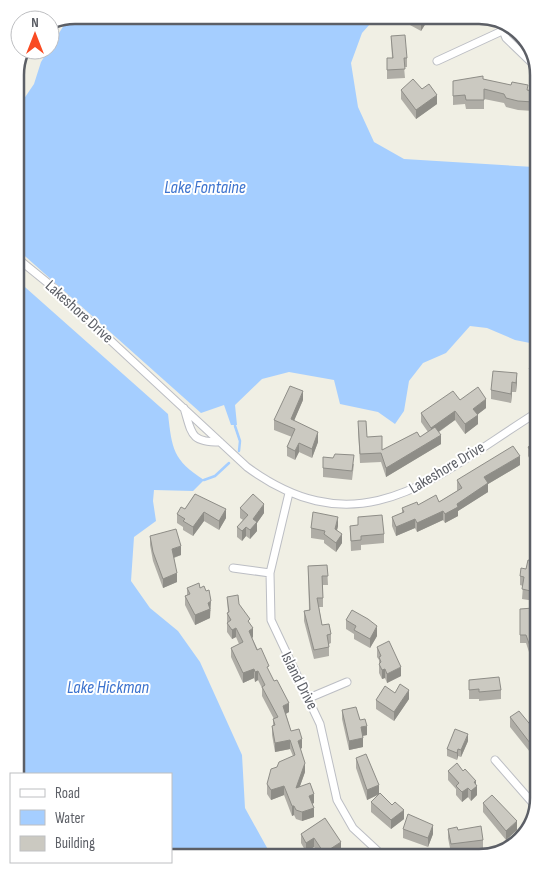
<svg xmlns="http://www.w3.org/2000/svg" width="554" height="873" viewBox="0 0 554 873" font-family="'Sofia Sans Condensed',sans-serif">
	<style>
		.water { fill: #a5ceff }
		.lines { fill: none; stroke-linecap: round; stroke-linejoin: round }
		.stream { stroke: #a5ceff; stroke-width: 2.5 }
		.street-casing { stroke: #bcbec4; stroke-width: 9 }
		.street { stroke: #fff; stroke-width: 7 }
		.wall { fill: #afada6 }
		.shaded-wall { fill: #8e8d87 }
		.building { fill: #cbc9c1; stroke: #8e8d87 }
		.labels { text-anchor: middle; dominant-baseline: central; stroke-width: 4; stroke-linejoin: round; paint-order: stroke }
		.street-label { font-size: 16px; fill: #5c5f66; stroke: #fff }
		.water-label { font-size: 18px; font-style: italic; fill: #3c73ce; stroke: #fff }
		.rim { fill: none; stroke: #5c5f66; stroke-width: 2.5 }
	</style>
	<rect width="100%" height="100%" fill="#f0efe4"/>
	<path class="water" d="M74,15H378L362,33L351,63L358,107L374,142L404,159L534,167L535,344L515,340L487,328L470,326L446,353L423,363L409,381L404,411L395,424L378,412L340,404L334,380L289,372L262,379L235,405L237,425H231L224,405L201,413L17,249L15,112L34,84L41,62L69,17Z
		M17,280L168,414C172,449 173,460 204,480L193,491L154,490L153,501L156,521L134,537L131,581L150,608L178,631L200,662L242,755L245,808L271,855L171,856V774H21Z"/>
	<g class="lines">
		<path class="stream" d="M235,426L240,441L239,451
			M204,480L215,476L229,463"/>
		<defs>
			<path id="street" d="M499,20L506,38L533,64
				M437,61L502,31
				M17,258L54,288L247,467C362,551 437,475 536,413
				M184,408C192,434 190,442 220,442
				M289,493L270,573L271,620L320,724L337,800L353,828L381,854
				M233,568L270,573
				M309,698L347,682
				M495,760L537,808"/>
		</defs>
		<use href="#street" class="street-casing"/>
		<use href="#street" class="street"/>
	</g>
	<path class="wall" d="M431,15L421,31L410,25V16Z
		M391,36L407,58V67H404L405,78L387,79V58H392Z
		M483,79L533,91V111L518,110L506,107L504,103L484,99V109H466L465,104L453,105V81Z
		M422,89L437,104L416,119L401,99V90Z
		M535,353L536,387L529,377V368L531,367L530,356Z
		M517,373L516,392H512L511,403L491,399V390Z
		M303,400L294,420L318,442L312,458L299,452L295,460L287,456V447L292,437L274,430V420Z
		M460,400L486,408L478,414V424L465,434L455,420L439,432L441,444L386,477L381,462L360,463L358,430L382,450L420,437L428,432L421,422V413Z
		M536,442V467L535,468L528,456V447Z
		M333,458L354,464L352,480L323,477V468Z
		M520,465L488,484V492L458,511V516L445,523L443,520L417,532L415,528L396,536L392,526V517L402,513V508L439,502L457,491V480Z
		M195,494L226,518L219,530L204,521L193,536L183,530V527L177,523V514L185,509Z
		M240,508L264,513L257,523V531L250,539L246,536L242,541L237,537V527L243,520L240,518Z
		M358,517L384,534V543L361,545V550L351,551L350,526H358Z
		M338,526L337,530L342,543L336,552L324,543V540L311,538V528Z
		M150,536L181,555L174,558L177,582L163,588L153,561L150,545Z
		M537,543V555L534,554V548Z
		M327,565L328,585H323V607H319L322,625L331,634V643L329,644V656L314,659L304,621V611L309,610L308,566Z
		M537,568V590L535,601L522,599L523,586L520,585V576L526,569Z
		M187,588L211,611H210V618L195,625L185,605V596L187,595Z
		M227,597L239,604L250,624L253,637L252,638L289,712L286,714L291,731L302,748L300,749L305,772L300,786L314,803L312,804L314,817L302,821L296,819L294,815L292,816L284,795L271,800L267,794V784L277,767L293,756L290,749L275,752L272,735V726H273V719H274L262,696V688L258,680L255,682L254,678L243,683L231,657V648L239,644L236,637L232,639L227,632V613H228Z
		M520,609L533,644L538,642V677L534,679L531,669V661H532L526,643H520Z
		M346,620L377,636L370,648L354,639V634L346,629Z
		M377,647L401,676L387,683L385,678L382,679L379,673V660L377,657Z
		M469,680L501,690V699L479,701V699H469Z
		M395,693L409,699L394,721L376,709V700Z
		M342,710L360,720L367,735L363,736V747L349,750L342,719Z
		M510,717L538,734L530,752L510,727Z
		M468,741L461,757L458,756L457,760L447,756V749Z
		M356,758L379,794L404,819L391,829L371,812V802L378,795L367,800L356,768Z
		M448,771L476,784L477,795L471,801L468,797L462,802L456,795V789L448,780Z
		M483,803L517,830L506,840L483,812Z
		M325,818L341,851L337,854H319L314,847L306,852L301,843V834Z
		M403,829L433,834L428,847L403,838Z
		M448,829L458,830L483,840V849L458,852L451,853L448,838Z"/>
	<path class="shaded-wall" d="M425,15H431L421,31V22Z
		M437,95V104L416,119V110Z
		M517,373V382L516,392V383Z
		M512,382V392L511,403V394Z
		M303,391V400L291,428V419Z
		M486,399V408L473,418V409Z
		M455,411V420L431,437V428Z
		M478,415V424L465,434V424Z
		M318,432V442L312,458V449Z
		M441,435V444L386,477V468Z
		M299,443V452L295,460V451Z
		M520,456V465L488,484V492L458,511V516L445,523V514L484,477Z
		M264,504V513L257,523V531L250,539V530L253,519Z
		M226,509V518L219,530V521Z
		M443,511V520L417,532V523Z
		M204,512V521L193,536V527Z
		M338,517V526L335,538V529Z
		M415,519V528L396,536V527Z
		M246,527V536L242,541V531Z
		M342,534V543L336,552V543Z
		M181,546V555L172,558V549Z
		M177,573V582L163,588V579Z
		M537,581V590L535,601V592Z
		M211,601L210,618L195,625V615L208,603Z
		M377,626V636L370,648V639Z
		M236,628V637L232,639V630Z
		M253,628V637L249,640V631Z
		M401,667V676L387,683V674Z
		M254,669V678L243,683V673Z
		M385,669V678L382,679V670Z
		M538,670V677L534,679V671Z
		M258,671V680L255,682V672Z
		M409,690V699L394,721V712Z
		M289,703V712L283,715V706Z
		M367,726V735L361,736V727Z
		M468,734V741L461,757V750Z
		M538,737V746L530,752V743Z
		M363,738V747L349,750V741Z
		M302,739V748L298,750V741Z
		M290,740V749L275,752V743Z
		M458,749V756L457,760V753Z
		M305,763V772L296,797V788Z
		M476,781V787L477,786V795L471,801V791L474,782Z
		M379,785V794L367,800V790Z
		M284,786V795L271,800V790Z
		M468,788V797L462,802V792Z
		M314,794V803L309,805V796Z
		M292,806H294V815L292,816Z
		M314,808V817L302,821V812Z
		M404,810V819L391,829V820Z
		M517,821V830L506,840V831Z
		M433,825V834L428,847V838Z
		M314,838V847L306,852V843Z
		M341,842V851L337,854H324V853Z"/>
	<path class="building" d="M410,15H425L421,22L410,16Z
		M405,35L407,58H404L405,69L387,70V58H393L391,36Z
		M483,76V79L511,85L512,82L528,85L527,90L533,91V102L518,101L506,98L504,94L484,89V100H466L465,95L453,96V81Z
		M413,79L422,89L429,84L437,95L416,110L401,90Z
		M535,353V377L529,368L534,365L530,356Z
		M493,371L517,373L516,383L512,382L511,394L491,390Z
		M290,386L303,391L291,419L318,432L312,449L299,443L295,451L287,447L295,429L274,420Z
		M478,387L486,399L473,409L478,415L465,424L455,411L431,428L421,413L453,391L460,400Z
		M358,421H366L367,437L382,436V450L417,432L420,437L435,427L441,435L386,468L381,453L360,454Z
		M536,442V458H535L528,447Z
		M513,446L520,456L484,477L488,483L457,504L458,507L445,514L443,511L417,523L415,519L396,527L392,517L404,512L402,508L417,502L418,505L436,495L439,502L462,488L457,480Z
		M335,454L354,455L352,471L323,468V457L333,458Z
		M195,494L226,509L219,521L204,512L193,527L183,521L185,519L177,514L181,507L185,509Z
		M253,494L264,504L253,519L257,522L250,530L246,527L242,531L237,527L248,515L240,508Z
		M313,512L338,517L335,529L342,534L336,543L324,534L325,531L311,528Z
		M382,515L384,534L361,536V540L351,541L350,526L358,525V517Z
		M176,529L181,546L172,549L177,573L163,579L153,552L150,536Z
		M528,560L537,562L535,567L537,568V581L535,592L522,589L524,577L520,576L521,568L526,569Z
		M327,565L328,576H322L323,598H317L322,625L329,624L331,634L327,635L329,647L314,650L304,611L310,610L308,566Z
		M199,583L200,588L204,586L206,591L209,590L211,601L208,603L210,609L195,615L185,596L190,594L187,588Z
		M238,595L239,604L250,619L248,621L253,628L249,631L257,650L261,648L269,666L267,667L274,681L277,680L289,703L283,706L291,731L299,729L302,739L298,741L305,763L296,788L310,783L314,794L309,796L314,808L302,812L296,810L294,806H292L284,786L271,790L267,784L271,769L277,767L279,762L295,755L290,740L275,743L272,726L275,725L273,719L278,717L262,687L265,685L258,671L255,672L254,669L243,673L231,648L243,642L236,628L232,630L227,623L231,620L227,613L229,612L227,597Z
		M533,608V644L538,642V670L534,671L531,661L535,660L526,635H520V609Z
		M352,610L368,619L377,626L370,639L354,630L356,626L346,620Z
		M389,641L401,667L387,674L385,669L382,670L379,664L381,662L379,657L381,656L377,647Z
		M499,677L501,690L479,692V689L469,690V680Z
		M400,684L409,690L394,712L376,700L385,686L395,693Z
		M356,707L360,720L365,719L367,726L361,727L363,738L349,741L342,710Z
		M519,711L538,734V737L530,743L510,717Z
		M455,729L468,734L461,750L458,749L457,753L447,749Z
		M366,754L379,785L367,790L356,758Z
		M457,763L463,771L465,769L476,781L474,782L477,786L471,791L468,788L462,792L456,786L459,783L448,771Z
		M380,793L392,805L395,802L404,810L391,820L371,802Z
		M492,795L517,821L506,831L483,803Z
		M408,814L433,825L428,838L403,829Z
		M325,818L341,842L324,853L314,838L306,843L301,834Z
		M481,826L483,840L451,844L448,829L457,827L458,830Z
		M350,849L353,851L355,849L360,854H346Z"/>
	<g class="labels">
		<g class="street-label">
			<text transform="translate(79 312) rotate(42)">Lakeshore Drive</text>
			<text transform="translate(447 468) rotate(-31)">Lakeshore Drive</text>
			<text transform="translate(299 681) rotate(63)">Island Drive</text>
		</g>
		<g class="water-label">
			<text x="205" y="187">Lake Fontaine</text>
			<text x="108" y="687">Lake Hickman</text>
		</g>
	</g>
	<path d="M0 0H554V873H0ZM75 24H479A51 51 0 0 1 530 75V798A51 51 0 0 1 479 849H75A51 51 0 0 1 24 798V75A51 51 0 0 1 75 24Z" fill="#fff" fill-rule="evenodd"/>
	<path class="rim" d="M75 24H479A51 51 0 0 1 530 75V798A51 51 0 0 1 479 849H75A51 51 0 0 1 24 798V75A51 51 0 0 1 75 24Z"/>
	<rect x="10" y="773" width="162" height="90" fill="#ffffff" stroke="#bebfc2"/>
	<rect x="20" y="789" width="25" height="8" fill="#ffffff" stroke="#bebfc2"/>
	<text x="55" y="798" font-size="15" fill="#5c5f66">Road</text>
	<rect x="20" y="810" width="25" height="15" fill="#a5ceff" stroke="#bebfc2"/>
	<text x="55" y="823" font-size="15" fill="#5c5f66">Water</text>
	<rect x="20" y="836" width="25" height="15" fill="#cbc9c1" stroke="#bebfc2"/>
	<text x="55" y="848" font-size="15" fill="#5c5f66">Building</text>
	<g transform="translate(35 35)"><circle r="24" fill="#ffffff" stroke="#bebfc2"/>
	<path d="M0-4L9 19L0 12L-9 19Z" fill="#f94b22"/>
	<text y="-8" font-size="14" font-weight="bold" text-anchor="middle" fill="#5c5f66">N</text>
	</g>
</svg>
